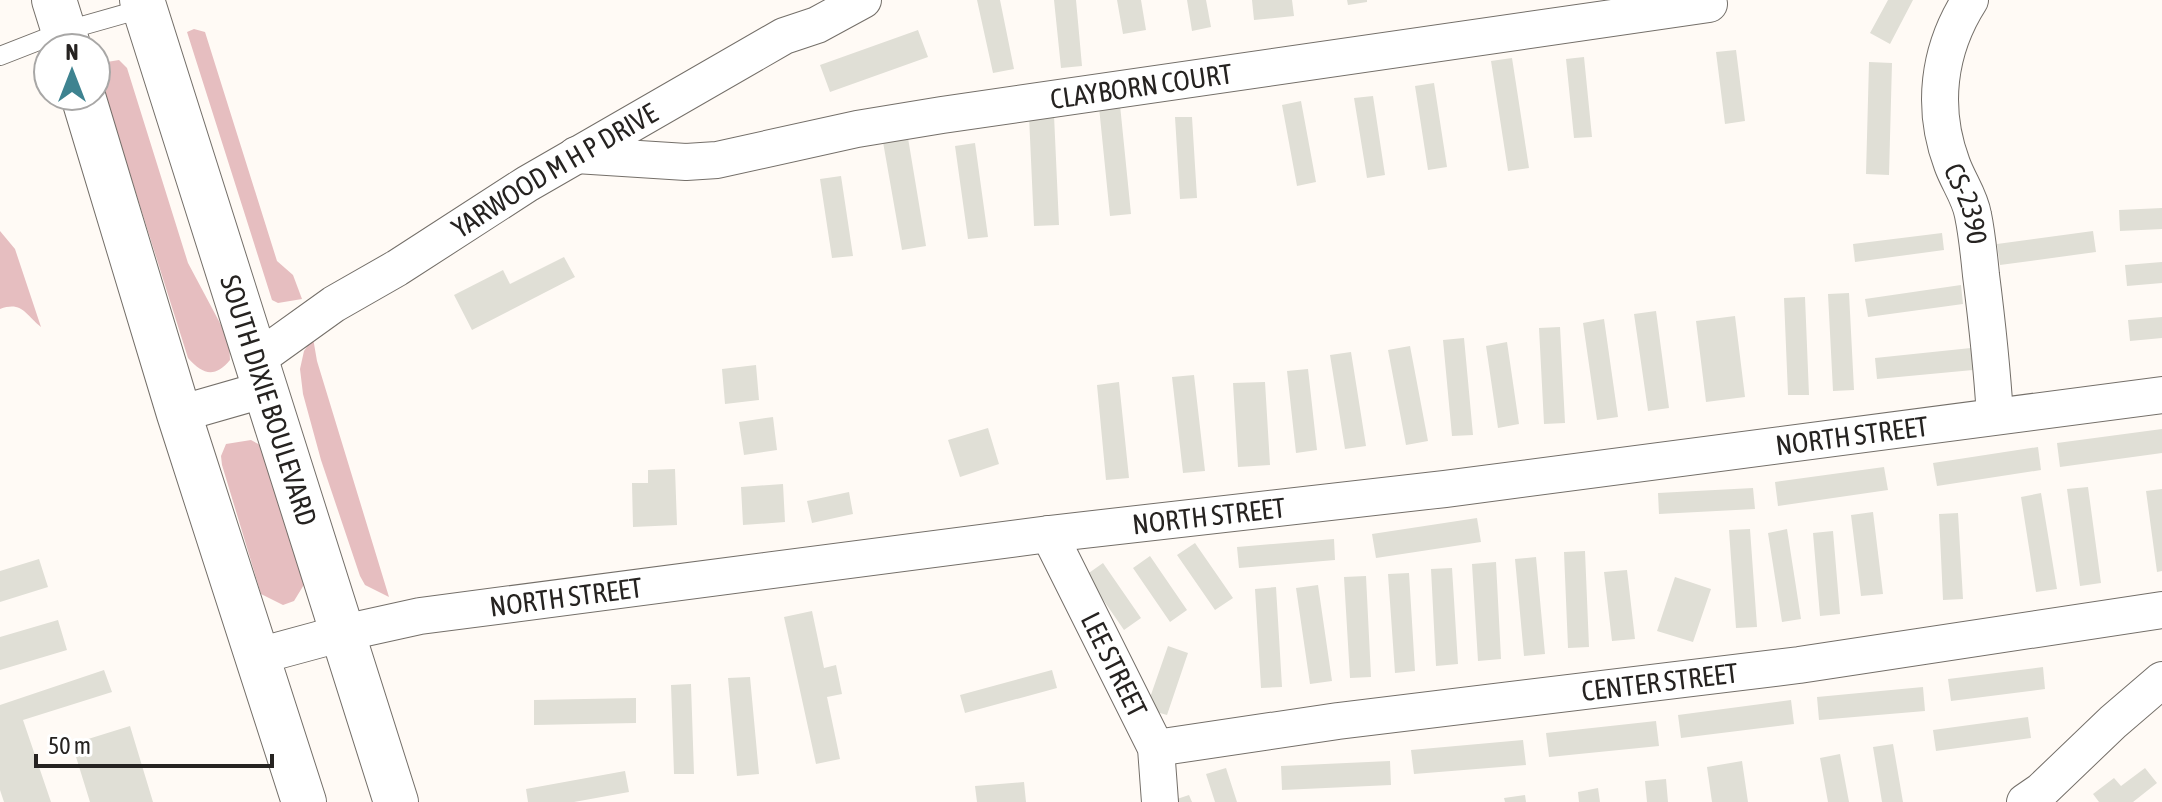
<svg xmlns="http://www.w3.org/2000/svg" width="2162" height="802" viewBox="0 0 2162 802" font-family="'Asap Condensed',sans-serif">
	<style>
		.green { fill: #e6bec0 }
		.building { fill: #e0dfd6 }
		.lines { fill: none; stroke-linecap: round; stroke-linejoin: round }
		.service-casing { stroke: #746f69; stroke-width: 20 }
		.minor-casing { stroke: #746f69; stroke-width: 38 }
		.trunk-casing { stroke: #746f69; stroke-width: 46 }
		.service { stroke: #fff; stroke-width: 18 }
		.minor { stroke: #fff; stroke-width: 36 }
		.trunk { stroke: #fff; stroke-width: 44 }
		.labels { text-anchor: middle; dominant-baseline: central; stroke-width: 6; stroke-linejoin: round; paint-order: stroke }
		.street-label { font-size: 28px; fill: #262321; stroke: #fff }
	</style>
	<rect width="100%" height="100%" fill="#fffaf5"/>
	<path class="green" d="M194,29L205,32L277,261L293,275L302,299L278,303L272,300L187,32Z
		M119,60L127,68L188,263L229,340L230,360C215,378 203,375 188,358L100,79L102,70L107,62Z
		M0,231L15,249L41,327C25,314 22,301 0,309Z
		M313,338L317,361L389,597L365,585L360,576L321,460L303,394L300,369L304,351Z
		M251,440L262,446L305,583L294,601L283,605L261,594L222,465L221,456L226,444Z"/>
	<path class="building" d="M977,0H1000L1014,69L993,73Z
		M1054,0H1076L1082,66L1061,68Z
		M1117,0H1141L1146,30L1123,34Z
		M1187,0H1206L1211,27L1192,31Z
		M1252,0H1292L1294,16L1254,20Z
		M1347,0H1367V2L1348,5Z
		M1888,0H1913L1890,44L1870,33Z
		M918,30L928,57L830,92L820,65Z
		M1736,50L1745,121L1725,124L1716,52Z
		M1584,57L1592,137L1574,138L1566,59Z
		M1512,58L1529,168L1508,171L1491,61Z
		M1869,62L1892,63L1889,175L1866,174Z
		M1434,83L1447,167L1428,170L1415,86Z
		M1373,96L1385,175L1367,178L1354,98Z
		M1301,101L1316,182L1297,186L1282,105Z
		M1120,105L1131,214L1110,216L1099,107Z
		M1054,115L1059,225L1034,226L1029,116Z
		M1175,117H1192L1197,198L1180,199Z
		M908,138L926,246L902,250L883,142Z
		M975,143L988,237L968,239L955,146Z
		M841,176L853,256L832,258L820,179Z
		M2162,208V229L2120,231L2119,210Z
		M2093,231L2096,252L2000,265L1997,244Z
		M1942,233L1944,250L1855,262L1853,244Z
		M564,257L575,277L472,330L454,295L503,270L510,284Z
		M2162,262V283L2127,286L2125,265Z
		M1961,285L1963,304L1868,317L1865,299Z
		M1849,293L1854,390L1833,391L1828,294Z
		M1805,297L1809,395H1788L1784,298Z
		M1656,311L1669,408L1648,411L1634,314Z
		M1735,316L1745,397L1706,402L1696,321Z
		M2162,317V338L2130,341L2128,320Z
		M1604,319L1618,417L1597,420L1583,323Z
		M1560,327L1565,423L1544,424L1539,328Z
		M1464,338L1473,435L1452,436L1443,340Z
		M1507,342L1519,424L1498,428L1486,346Z
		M1410,346L1428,441L1406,445L1388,350Z
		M1971,348L1973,370L1877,379L1875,358Z
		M1351,352L1366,446L1345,449L1330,355Z
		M756,365L759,400L725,404L722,369Z
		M1308,369L1317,450L1296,453L1287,371Z
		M1194,375L1205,471L1183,473L1172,377Z
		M1119,382L1129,478L1106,480L1097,385Z
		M1265,382L1270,465L1238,467L1233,383Z
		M773,417L777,450L744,455L739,422Z
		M988,428L999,464L960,477L948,440Z
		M2162,429V453L2060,467L2057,443Z
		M2038,447L2041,470L1937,486L1933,463Z
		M1884,467L1888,490L1778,506L1775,482Z
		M675,469L677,525L633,527L632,483H648V470Z
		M783,484L785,522L743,525L741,487Z
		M2088,487L2101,583L2080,586L2067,489Z
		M1753,488L1755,509L1659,514L1658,493Z
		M2162,489V571L2157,572L2146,491Z
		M849,492L853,514L812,523L807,501Z
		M2041,493L2057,589L2036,592L2021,497Z
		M1873,512L1883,594L1861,596L1851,515Z
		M1958,513L1963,599L1943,600L1939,514Z
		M1477,518L1481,542L1376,558L1372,534Z
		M1750,529L1757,627L1736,628L1729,530Z
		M1787,529L1801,619L1782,622L1768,533Z
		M1833,531L1840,614L1820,616L1813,533Z
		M1334,539L1335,560L1239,568L1237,547Z
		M1195,543L1233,598L1215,610L1177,555Z
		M1585,551L1589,647L1568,648L1564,552Z
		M1150,556L1187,610L1170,622L1133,568Z
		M1536,557L1545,654L1524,656L1515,559Z
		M39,559L48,587L0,602V571Z
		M1496,562L1501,659L1478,661L1472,564Z
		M1103,563L1141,618L1124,630L1086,575Z
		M1452,568L1458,664L1436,666L1431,569Z
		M1627,570L1635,639L1612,641L1604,572Z
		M1409,573L1415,671L1395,673L1388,574Z
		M1366,576L1371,677L1350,678L1344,577Z
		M1675,577L1711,589L1693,642L1657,631Z
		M1318,585L1332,681L1310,684L1296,588Z
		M1276,587L1282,687L1261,688L1255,589Z
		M812,611L824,668L836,665L842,694L827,697L840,759L816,764L784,617Z
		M58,620L67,650L0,670V637Z
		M1168,646L1188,653L1167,715L1146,709Z
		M2043,667L2045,689L1951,701L1948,679Z
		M104,670L112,692L23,720L51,802H4L0,790V705Z
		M1052,670L1057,688L965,713L960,695Z
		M750,677L759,774L737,776L728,678Z
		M691,684L694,774H674L671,685Z
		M1923,687L1925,711L1819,720L1817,697Z
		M636,698V723L534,725V700Z
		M1791,700L1794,724L1681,738L1678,715Z
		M2028,717L2031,738L1936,751L1933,730Z
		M1656,721L1659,746L1549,757L1546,733Z
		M130,726L153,802H90L72,744Z
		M1523,740L1526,765L1414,774L1411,750Z
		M1893,744L1903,802H1882L1873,747Z
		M1840,754L1849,802H1828L1820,758Z
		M1390,761L1391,785L1282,790L1281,766Z
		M1742,761L1748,802H1712L1707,767Z
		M1226,768L1237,802H1215L1206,774Z
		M2145,768L2157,783L2133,802H2099L2093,794L2114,778L2121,786Z
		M625,771L629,792L574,802H528L526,789Z
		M1666,779L1668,802H1647L1645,781Z
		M1024,782L1026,802H977L975,786Z
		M1598,788L1600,802H1579L1578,792Z
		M1189,795L1192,802H1171V801Z
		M1525,795L1526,802H1505L1504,798Z"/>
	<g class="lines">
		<defs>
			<path id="service" d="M0,56L64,31L145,8"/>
			<g id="minor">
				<path id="s1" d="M1970,0C1938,50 1931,108 1952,164C1958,181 1970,197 1973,215C1977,234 1979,255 1981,275C1987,322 1992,369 1995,416"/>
				<path id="s2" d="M576,155L686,162L717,160L857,129L942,115L1709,4"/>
				<path id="s3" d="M256,360L334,304L397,268L527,184L784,36L817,25L863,0"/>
				<path d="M179,414L266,389"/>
				<path id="s4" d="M1049,534L1156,748L1160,802"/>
				<path id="s5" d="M258,656L343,633L420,616L1049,534L1445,489L2162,395"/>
				<path id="s6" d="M1156,748L1338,721L1799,665L2162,610"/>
				<path d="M2025,802L2041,791L2113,722L2162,680"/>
			</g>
			<g id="trunk">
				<path d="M54,0L69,48"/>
				<path id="s7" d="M142,0L396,802"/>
				<path d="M83,96L179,414L304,802"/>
			</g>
		</defs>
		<use href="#service" class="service-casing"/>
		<use href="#minor" class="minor-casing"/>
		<use href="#trunk" class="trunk-casing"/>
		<use href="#service" class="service"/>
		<use href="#minor" class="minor"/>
		<use href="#trunk" class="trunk"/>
	</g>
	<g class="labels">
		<g class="street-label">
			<text stroke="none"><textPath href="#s2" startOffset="572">CLAYBORN COURT</textPath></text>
			<text stroke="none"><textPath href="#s3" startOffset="354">YARWOOD M H P DRIVE</textPath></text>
			<text stroke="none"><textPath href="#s1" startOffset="214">CS-2390</textPath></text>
			<text stroke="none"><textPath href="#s7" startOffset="420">SOUTH DIXIE BOULEVARD</textPath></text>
			<text stroke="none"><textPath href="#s5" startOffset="1610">NORTH STREET</textPath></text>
			<text stroke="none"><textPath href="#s5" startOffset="962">NORTH STREET</textPath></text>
			<text stroke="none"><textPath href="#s5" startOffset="314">NORTH STREET</textPath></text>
			<text stroke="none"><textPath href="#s4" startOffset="146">LEE STREET</textPath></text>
			<text stroke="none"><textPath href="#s6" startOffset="508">CENTER STREET</textPath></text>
		</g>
	</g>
	<g transform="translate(72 72)"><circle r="38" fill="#ffffff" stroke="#a8a7a6" stroke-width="2"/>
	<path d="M0-6L14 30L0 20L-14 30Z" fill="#3e8390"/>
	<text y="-12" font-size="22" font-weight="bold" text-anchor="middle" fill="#262321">N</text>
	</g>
	<path d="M36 754v12h236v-12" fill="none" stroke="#262321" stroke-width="4"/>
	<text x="48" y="754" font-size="24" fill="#262321" stroke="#ffffff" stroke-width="6" paint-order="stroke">50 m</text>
</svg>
